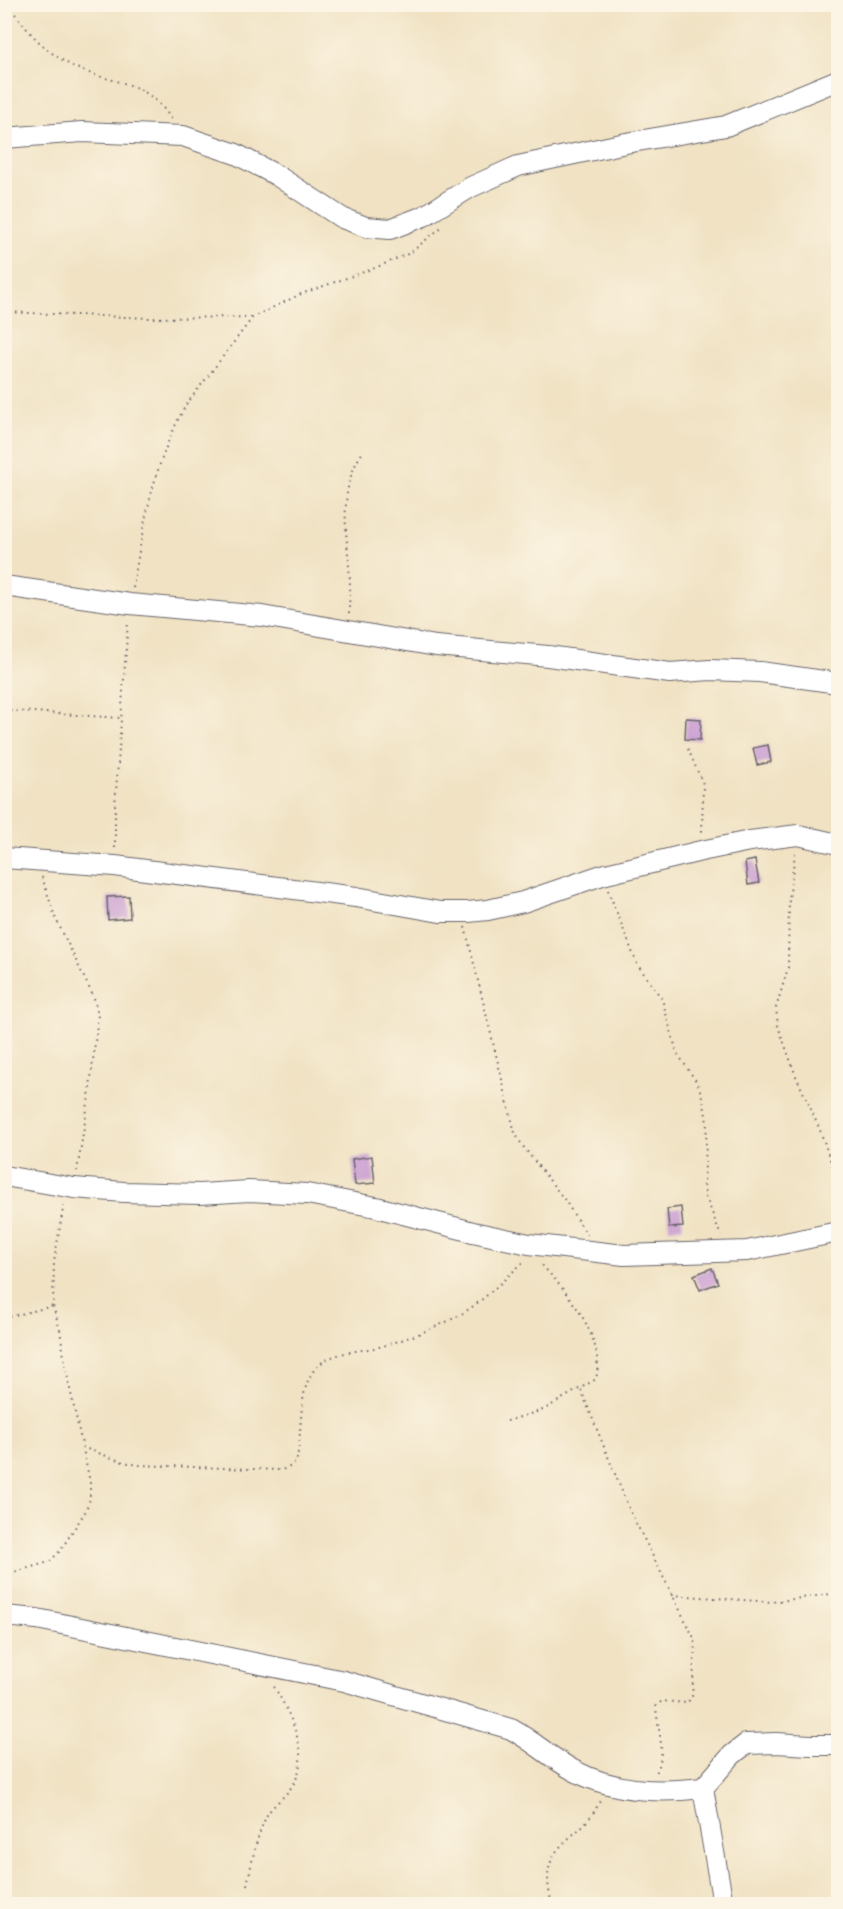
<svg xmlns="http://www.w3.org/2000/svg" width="843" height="1909" viewBox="0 0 843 1909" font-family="'Balsamiq Sans',sans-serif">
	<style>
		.building { fill: #c89bd1 }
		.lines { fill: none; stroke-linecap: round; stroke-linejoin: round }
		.minor-casing { stroke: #6a656b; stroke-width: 22 }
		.path { stroke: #6a656b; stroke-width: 2; stroke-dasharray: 1.5 4.5; stroke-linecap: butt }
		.minor { stroke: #fff; stroke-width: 20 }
	</style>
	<rect width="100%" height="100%" fill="#fcf5e5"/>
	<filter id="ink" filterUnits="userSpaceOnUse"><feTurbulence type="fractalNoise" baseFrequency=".0167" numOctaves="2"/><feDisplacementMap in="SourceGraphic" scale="12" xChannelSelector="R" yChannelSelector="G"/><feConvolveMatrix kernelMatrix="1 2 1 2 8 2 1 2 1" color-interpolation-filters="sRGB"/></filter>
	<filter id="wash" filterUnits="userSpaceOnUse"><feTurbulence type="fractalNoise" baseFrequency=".008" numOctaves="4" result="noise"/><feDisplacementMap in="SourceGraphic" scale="24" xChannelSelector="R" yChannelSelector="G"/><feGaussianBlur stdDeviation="1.35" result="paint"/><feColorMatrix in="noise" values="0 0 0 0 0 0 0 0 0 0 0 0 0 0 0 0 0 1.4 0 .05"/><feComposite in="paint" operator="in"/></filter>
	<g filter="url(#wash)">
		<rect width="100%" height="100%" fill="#f0e2c3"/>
		<g id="blocks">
			<path class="building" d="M686,718L701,719L700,740L685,739Z
				M768,745L771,762L757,765L753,748Z
				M755,860L759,883L748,885L745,862Z
				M129,896L130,918L108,920L107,897Z
				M372,1156L375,1183L355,1185L352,1159Z
				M681,1207L683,1227L669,1228L667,1209Z
				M712,1268L718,1283L700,1290L694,1275Z"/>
		</g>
	</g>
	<g filter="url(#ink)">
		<use href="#blocks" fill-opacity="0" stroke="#6a656b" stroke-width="1.5"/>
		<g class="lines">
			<defs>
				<path id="minor" d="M4,138L82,132L183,136L236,154L276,175L342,218L366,227L390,229L424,216L471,187L518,166L626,143L726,126L838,80
					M4,586L130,604L262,616L436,646L548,656L670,673L710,670L760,672L838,683
					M4,858L115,866L356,897L440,912H468L488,910L523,902L602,875L701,851L750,841L798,835L838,844
					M4,1176L74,1188L124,1192L200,1194L249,1191L307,1194L376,1207L473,1232L529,1244L624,1255L747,1251L838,1232
					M4,1616L37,1619L344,1681L511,1729C533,1741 551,1758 573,1770C613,1792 659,1793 703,1788L732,1755L746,1744L776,1743L810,1745H838
					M703,1788L723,1904"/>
			</defs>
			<use href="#minor" class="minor-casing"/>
			<path class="path" d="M8,4C27,31 48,56 79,69C119,86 144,78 172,120
				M4,312L148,318L253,317
				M133,588C143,525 154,461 186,405L253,317L301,294L375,268L410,253L444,225
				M349,614C349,604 350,595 350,585C349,541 335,491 363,452
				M4,710L120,718
				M688,749L703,784L702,833
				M115,848V806L128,621
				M795,853L789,900L788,968L776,1008L778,1026L796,1076L820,1130L838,1183
				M42,877L55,917L94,998L98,1015L89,1097L77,1171
				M608,890L637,964L662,999L677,1053L698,1084L704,1103L707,1123L704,1185L706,1197L721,1236
				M465,927L515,1133L522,1145L564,1199L587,1235
				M4,1318L53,1306
				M581,1390L630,1511L694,1638L695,1651L692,1697L687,1703L662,1701L656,1706C657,1727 667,1753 656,1773
				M507,1421L543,1410L596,1379C606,1337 567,1292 540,1263
				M82,1447L123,1462L139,1465L280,1470L288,1468L296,1462C303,1436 297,1389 315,1369C331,1350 361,1352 383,1346C409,1338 439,1327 463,1313C486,1299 506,1277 526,1260
				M4,1575L49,1562L60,1551L85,1512L90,1499V1482L66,1370L60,1330L53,1306L54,1262L64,1203
				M672,1595L772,1602L838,1593
				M247,1885C252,1862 256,1838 266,1817C271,1806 283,1799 290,1789C314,1759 290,1713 273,1685
				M552,1904C534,1838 583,1845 601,1798"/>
			<use href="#minor" class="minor"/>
		</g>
	</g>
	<rect width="843" height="1909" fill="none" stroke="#fcf5e5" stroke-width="24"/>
</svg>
